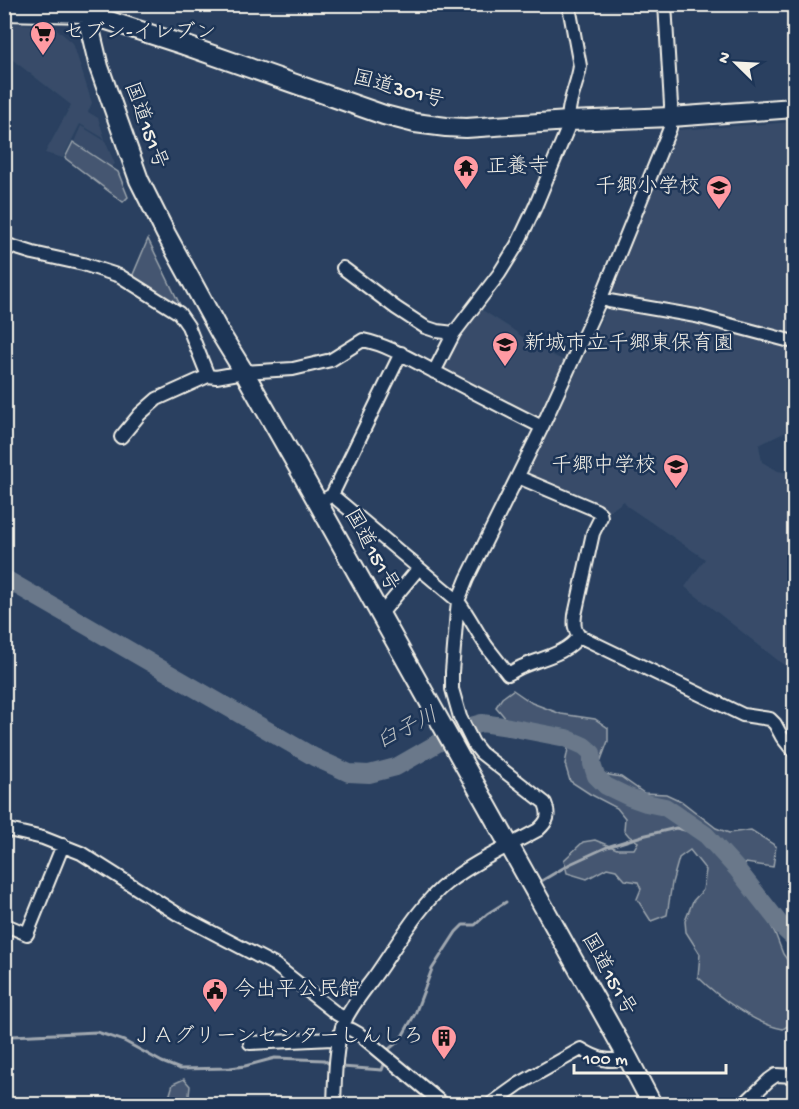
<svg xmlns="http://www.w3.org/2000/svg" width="799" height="1109" viewBox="0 0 799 1109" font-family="'Gochi Hand','Klee One',sans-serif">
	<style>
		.built { fill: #374c69 }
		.green { fill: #445771; stroke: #9ca4ac; stroke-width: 1.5 }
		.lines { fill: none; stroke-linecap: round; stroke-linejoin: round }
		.stream { stroke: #a1a8b0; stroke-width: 3 }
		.river { stroke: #6a788a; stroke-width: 18 }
		.minor-casing { stroke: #f4f1e8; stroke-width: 16 }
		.highway-casing { stroke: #f4f1e8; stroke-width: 22 }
		.minor { stroke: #1d3557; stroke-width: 12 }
		.highway { stroke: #1d3557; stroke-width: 18 }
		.labels { text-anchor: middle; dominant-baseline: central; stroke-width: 5; stroke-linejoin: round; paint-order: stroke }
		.poi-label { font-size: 21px; fill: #f4f1e8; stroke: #1d3557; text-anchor: start }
		.street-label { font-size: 21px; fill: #f4f1e8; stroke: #1d3557 }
		.water-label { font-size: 22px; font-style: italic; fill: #bdc1c2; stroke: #1d3557 }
	</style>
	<rect width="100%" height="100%" fill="#2a4060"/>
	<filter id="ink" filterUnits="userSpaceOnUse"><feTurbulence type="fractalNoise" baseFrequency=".0167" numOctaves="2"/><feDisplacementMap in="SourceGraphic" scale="12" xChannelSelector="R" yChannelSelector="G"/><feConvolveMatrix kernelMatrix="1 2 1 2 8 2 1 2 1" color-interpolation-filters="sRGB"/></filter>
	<g filter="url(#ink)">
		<path class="built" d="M8,23L53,26L73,43L92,103L88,112L98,118L105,139L80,124L63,158L45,153L71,105L5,54L6,35L5,26Z
			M794,122V339L679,307L613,298L610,292L677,130Z
			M81,126L105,141L115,164L111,167L74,142Z
			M479,308L512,329L534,346L567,362L540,420L446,373L444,362L459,333Z
			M607,308L674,314L794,346V425L786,432L759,445L762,462L778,471L794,474V673L685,587L705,559L627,506L624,501L609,512L530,480L527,475Z"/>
		<path class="green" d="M73,142L118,172L128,197L123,202L65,158Z
			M148,239L182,309L132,277Z
			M513,690L532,703L561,714L595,719L608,728V741L599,765L604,774L621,777L644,793L666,794L681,801L716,828L729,833L751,830L776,846L773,867L746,863L739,876L757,900L775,933L783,954L794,969L791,992L794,997V1022L783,1029C756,1025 717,996 698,977L700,954L686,932L685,921L693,901L703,890L706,870L690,850L679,858L672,883L667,915L651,921L637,899L641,889L638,882L625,880L616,870L607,868L587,879L567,873L564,860L583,842L595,840L617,849H634L638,842L629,836L624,830L625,818L617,808L590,794L570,781L565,764L568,749L564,733L507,720L496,707L502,698Z
			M184,1079L190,1086L188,1104H167L173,1084Z"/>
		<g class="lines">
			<path class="stream" d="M538,883L570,864L607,847L642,836L676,828L706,835
				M4,1035L12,1036L97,1032L124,1041L162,1062L180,1069L230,1068L245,1066L275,1058L324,1060L332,1066
				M389,1049L400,1040L415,1014L432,969L456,932L463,925H475L487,914L506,902
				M342,1067L382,1070L385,1062"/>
			<path class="river" d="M4,578L314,757L349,773L369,774L396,767L464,728L482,723L509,727L566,738L584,746L592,753V764L596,776L606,786L629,797L646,803L665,807L706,835L737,869L784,929L794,938"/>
			<defs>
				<path id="minor" d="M4,244L33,253L83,264L120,276L179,313L188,326L208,376
					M343,268L396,308L425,327L437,331L454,333
					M601,298L609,301L696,316L794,342
					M434,372L454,333L499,274L517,245L535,207L567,130C569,123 568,117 569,110C571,95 578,81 580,66L570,12V4
					M121,437L140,414L157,399L208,376L216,377L244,372L293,369L331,360L363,340C391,346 413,361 439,374C473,392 508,410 542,427
					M518,477L596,510L600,513L601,517L593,533L575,615C574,624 574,629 579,636L743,715L770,719L775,724L782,737L790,747L794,751
					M332,495L458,601C469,616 477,632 487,647C494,656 501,665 508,674C512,672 516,669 521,667C540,658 566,655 579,636
					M327,498L332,495L401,353
					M380,615L418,569
					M4,829L43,838L81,853L179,915L275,965L337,1014L346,1019
					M4,927L6,925L27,934L63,845
					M342,1027L352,1030L359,1034L443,1104
					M250,1043L332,1039L339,1041
					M334,1104C335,1079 335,1052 342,1027C349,1008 365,990 377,973C396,946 421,903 447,883C474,862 507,847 538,830C548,821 550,816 545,803L481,753L473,743L460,717L452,689V672L457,611L458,601L467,579L542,427L601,298L670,128L671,105L665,4
					M491,1104L519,1084L581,1049C597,1059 609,1063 628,1058
					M744,1104L769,1080L776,1075L794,1076"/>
				<path id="highway" d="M84,4L99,67L139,180L166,234L220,333L244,372L298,467L628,1058L652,1104
					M4,11L85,13L184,45L384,115L415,123L446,127L466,128L569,121L671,117L794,108"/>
			</defs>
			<use href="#minor" class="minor-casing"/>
			<use href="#highway" class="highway-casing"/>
			<use href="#minor" class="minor"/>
			<use href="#highway" class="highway"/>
		</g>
	</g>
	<defs>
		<symbol id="supermarket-pin" viewBox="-11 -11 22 30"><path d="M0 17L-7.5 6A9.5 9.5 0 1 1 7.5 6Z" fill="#ff9aa2" stroke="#1d3557"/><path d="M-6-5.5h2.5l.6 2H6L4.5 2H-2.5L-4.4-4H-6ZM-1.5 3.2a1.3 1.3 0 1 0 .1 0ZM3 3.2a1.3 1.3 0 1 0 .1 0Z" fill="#111"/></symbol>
		<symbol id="temple-pin" viewBox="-11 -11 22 30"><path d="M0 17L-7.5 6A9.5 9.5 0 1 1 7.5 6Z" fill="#ff9aa2" stroke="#1d3557"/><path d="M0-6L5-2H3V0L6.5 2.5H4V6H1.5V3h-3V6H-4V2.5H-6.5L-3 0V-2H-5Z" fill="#111"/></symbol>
		<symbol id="school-pin" viewBox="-11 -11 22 30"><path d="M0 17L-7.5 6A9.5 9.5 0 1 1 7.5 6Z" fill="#ff9aa2" stroke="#1d3557"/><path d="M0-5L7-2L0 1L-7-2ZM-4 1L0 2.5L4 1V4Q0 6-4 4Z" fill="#111"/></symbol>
		<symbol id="civic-pin" viewBox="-11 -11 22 30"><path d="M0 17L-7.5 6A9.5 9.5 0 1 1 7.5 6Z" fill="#ff9aa2" stroke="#1d3557"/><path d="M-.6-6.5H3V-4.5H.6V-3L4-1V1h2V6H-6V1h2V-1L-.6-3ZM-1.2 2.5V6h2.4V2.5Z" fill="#111"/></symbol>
		<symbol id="building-pin" viewBox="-11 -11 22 30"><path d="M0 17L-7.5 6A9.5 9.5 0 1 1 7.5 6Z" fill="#ff9aa2" stroke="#1d3557"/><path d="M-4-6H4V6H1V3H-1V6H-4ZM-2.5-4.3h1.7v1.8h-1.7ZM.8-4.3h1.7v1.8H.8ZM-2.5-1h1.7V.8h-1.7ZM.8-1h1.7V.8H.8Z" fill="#111"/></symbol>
	</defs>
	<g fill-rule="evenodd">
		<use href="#supermarket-pin" x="28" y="19" width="30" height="40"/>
		<use href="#temple-pin" x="451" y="153" width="30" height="40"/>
		<use href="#school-pin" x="704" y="173" width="30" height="40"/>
		<use href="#school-pin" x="490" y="330" width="30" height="40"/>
		<use href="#school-pin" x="661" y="452" width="30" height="40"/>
		<use href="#civic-pin" x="200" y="976" width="30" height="40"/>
		<use href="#building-pin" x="429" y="1023" width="30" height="40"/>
	</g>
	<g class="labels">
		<g class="poi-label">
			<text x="63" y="34">セブン-イレブン</text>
			<text x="486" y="168">正養寺</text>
			<text x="700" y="188" text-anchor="end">千郷小学校</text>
			<text x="524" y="345">新城市立千郷東保育園</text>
			<text x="656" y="467" text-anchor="end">千郷中学校</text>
			<text x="234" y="991">今出平公民館</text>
			<text x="424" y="1038" text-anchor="end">ＪＡグリーンセンターしんしろ</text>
		</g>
		<g class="street-label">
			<text transform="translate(398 91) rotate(15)">国道301号</text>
			<text transform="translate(144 126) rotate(70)">国道151号</text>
			<text transform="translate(370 551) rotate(61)">国道151号</text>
			<text transform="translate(607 975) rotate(61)">国道151号</text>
		</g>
		<g class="water-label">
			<text transform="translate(408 730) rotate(-27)">臼子川</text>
		</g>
	</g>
	<rect width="799" height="1109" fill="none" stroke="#1d3557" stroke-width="24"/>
	<rect x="12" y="12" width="775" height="1085" fill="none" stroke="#f4f1e8" stroke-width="2" filter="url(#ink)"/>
	<g transform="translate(736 63) rotate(294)" stroke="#1d3557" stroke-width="4.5" paint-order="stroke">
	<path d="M0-4.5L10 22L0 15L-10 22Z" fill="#f4f1e8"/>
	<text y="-9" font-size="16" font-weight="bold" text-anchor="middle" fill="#f4f1e8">N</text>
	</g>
	<path d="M574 1064v9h152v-9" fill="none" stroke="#f4f1e8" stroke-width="3"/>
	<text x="583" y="1064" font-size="18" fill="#f4f1e8" stroke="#1d3557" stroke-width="4.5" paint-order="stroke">100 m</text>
</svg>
